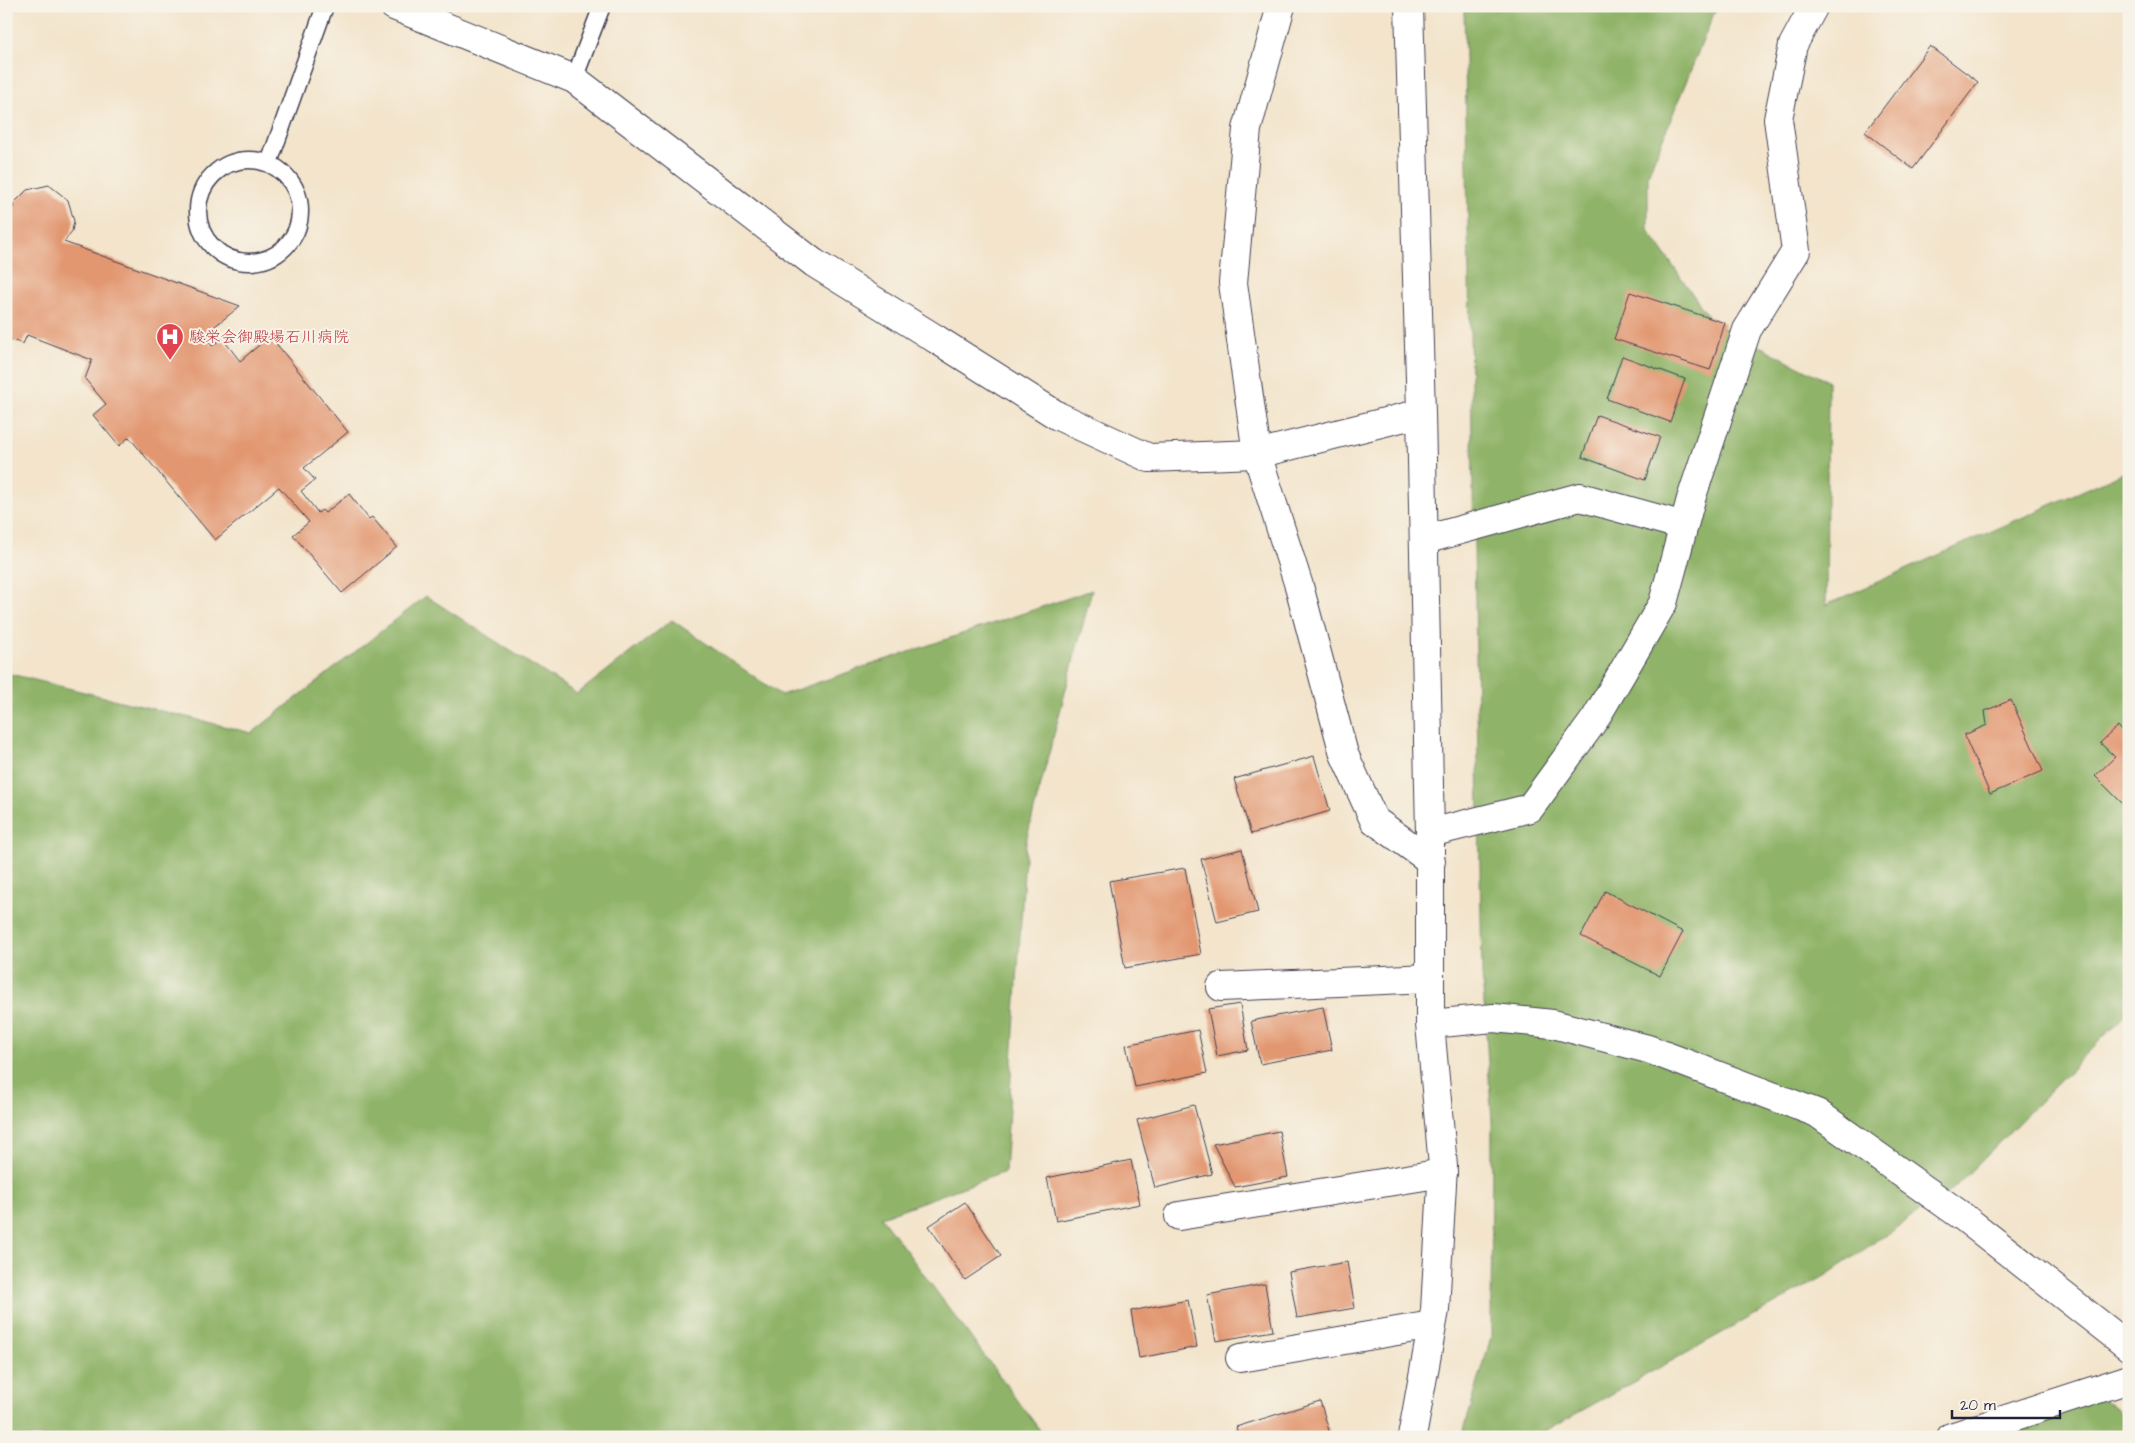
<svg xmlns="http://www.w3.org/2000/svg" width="2135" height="1443" viewBox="0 0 2135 1443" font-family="'Architects Daughter','Klee One',sans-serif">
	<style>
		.forest { fill: #8fb368; stroke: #586a52 }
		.building { fill: #e29771 }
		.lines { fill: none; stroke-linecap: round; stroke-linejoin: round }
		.service-casing { stroke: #413f51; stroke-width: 19 }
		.minor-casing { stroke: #413f51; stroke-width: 30 }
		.tertiary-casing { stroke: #413f51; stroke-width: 30 }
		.service { stroke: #fff; stroke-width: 16 }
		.minor { stroke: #fff; stroke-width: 28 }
		.tertiary { stroke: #fff; stroke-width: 28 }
		.labels { text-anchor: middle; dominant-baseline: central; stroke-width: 4; stroke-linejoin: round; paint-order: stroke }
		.health-label { font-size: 16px; fill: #be3a42; stroke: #f7f3e8; text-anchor: start }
	</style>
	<rect width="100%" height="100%" fill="#f7f3e8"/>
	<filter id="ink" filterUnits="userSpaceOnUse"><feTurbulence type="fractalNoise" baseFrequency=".02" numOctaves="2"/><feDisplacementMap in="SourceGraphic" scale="10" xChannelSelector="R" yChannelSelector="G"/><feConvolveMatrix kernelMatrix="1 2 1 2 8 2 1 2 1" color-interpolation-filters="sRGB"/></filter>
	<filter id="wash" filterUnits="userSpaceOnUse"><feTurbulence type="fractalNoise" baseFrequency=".0096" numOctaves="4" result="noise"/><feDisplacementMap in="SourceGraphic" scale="20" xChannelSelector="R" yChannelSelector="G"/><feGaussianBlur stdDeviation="1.12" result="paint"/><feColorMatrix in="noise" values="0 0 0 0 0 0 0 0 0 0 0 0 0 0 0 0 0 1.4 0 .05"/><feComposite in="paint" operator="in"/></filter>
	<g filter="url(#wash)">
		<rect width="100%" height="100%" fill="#f3e4cb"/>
		<path class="forest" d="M1464,6H1717L1648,175V230L1712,322L1828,381L1826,605L2129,470V1011L1952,1190L1825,1276L1534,1437H1462L1491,1338L1492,1122L1482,974Z
			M1092,590L1026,841L1005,1172L881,1217L1045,1437H6V673L252,733L426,596L577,694L672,620L781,695Z
			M2092,1391L2129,1420V1437H2018L2020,1429Z"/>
		<g id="blocks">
			<path class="building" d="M1930,46L1978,82L1913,169L1865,132Z
				M49,185L68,200L74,221L72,231L64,242L240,306L204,335L212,346L222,338L240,361L270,336L348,432L304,468L315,480L301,491L318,513L322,510L325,513L349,494L369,519L372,517L397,547L342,593L293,535L309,522L279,487L215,540L129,437L119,446L93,415L106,404L85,379L92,360L27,335L23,344L6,338V226L15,202L27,190Z
				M1630,292L1725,323L1710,370L1614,339Z
				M1622,356L1685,379L1670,422L1607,399Z
				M1597,415L1660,437L1645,480L1582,457Z
				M2011,700L2043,771L1990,794L1964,735L1987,725L1985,711Z
				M2118,726L2125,734L2129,730L2128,809L2095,776L2115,757L2100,743Z
				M1314,756L1330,811L1251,834L1234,779Z
				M1242,849L1258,912L1217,922L1201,859Z
				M1185,868L1201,954L1125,968L1109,881Z
				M1605,891L1683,932L1660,976L1581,936Z
				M1240,1004L1248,1050L1217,1056L1208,1009Z
				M1323,1007L1332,1050L1260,1064L1251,1021Z
				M1198,1030L1207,1073L1135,1087L1126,1045Z
				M1194,1105L1212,1174L1155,1188L1137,1120Z
				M1279,1131L1288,1177L1235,1187L1213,1144Z
				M1131,1160L1140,1204L1056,1221L1047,1178Z
				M965,1202L1001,1256L965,1280L929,1226Z
				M1347,1262L1355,1308L1297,1318L1289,1272Z
				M1265,1284L1273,1331L1216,1341L1207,1295Z
				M1188,1300L1197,1347L1139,1358L1131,1311Z
				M1320,1401L1331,1437H1239L1236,1427Z"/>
		</g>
	</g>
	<g filter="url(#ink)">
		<use href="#blocks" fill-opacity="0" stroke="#413f51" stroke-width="1"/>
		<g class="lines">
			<defs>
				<path id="service" d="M574,79L602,6
					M198 211a51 51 0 1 1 102 0a51 51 0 1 1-102 0Z
					M269,163L325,6"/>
				<path id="minor" d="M394,6L574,79L814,263L936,339
					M1281,6L1247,129L1233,283L1257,454L1299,586L1344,754L1374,820L1431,861
					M1424,540L1580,497L1684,526
					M1430,833L1530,808L1595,719L1663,603L1691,499L1747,330L1796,251L1778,119L1793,45L1814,6
					M1221,987L1430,978
					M1179,1216L1443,1173
					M1240,1358L1432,1325
					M1951,1437L2129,1379"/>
				<path id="tertiary" d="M1409,6L1421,413L1430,833V1024L1443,1166L1435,1310L1412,1437
					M936,339L1058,416L1149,458L1257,454L1421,413
					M1430,1024L1494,1018L1553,1024L1648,1049L1817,1113L1962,1216L2129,1347"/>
			</defs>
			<use href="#service" class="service-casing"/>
			<use href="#minor" class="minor-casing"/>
			<use href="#tertiary" class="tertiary-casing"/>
			<use href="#service" class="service"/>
			<use href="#minor" class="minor"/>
			<use href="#tertiary" class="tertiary"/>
		</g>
	</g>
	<defs>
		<symbol id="hospital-pin" viewBox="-11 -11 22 30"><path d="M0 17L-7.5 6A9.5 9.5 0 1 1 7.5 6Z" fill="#e0444e" stroke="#f7f3e8"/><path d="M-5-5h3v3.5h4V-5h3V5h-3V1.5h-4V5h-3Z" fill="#fff"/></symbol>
	</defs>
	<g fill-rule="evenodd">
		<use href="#hospital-pin" x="154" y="321" width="32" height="43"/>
	</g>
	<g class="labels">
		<g class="health-label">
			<text x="189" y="337">駿栄会御殿場石川病院</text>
		</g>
	</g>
	<rect width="2135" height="1443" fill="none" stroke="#f7f3e8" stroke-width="25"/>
	<path d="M1952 1410v8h108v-8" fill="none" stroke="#22223b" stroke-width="2.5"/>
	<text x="1960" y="1410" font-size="15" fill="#22223b" stroke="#f7f3e8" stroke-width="4" paint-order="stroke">20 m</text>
</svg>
